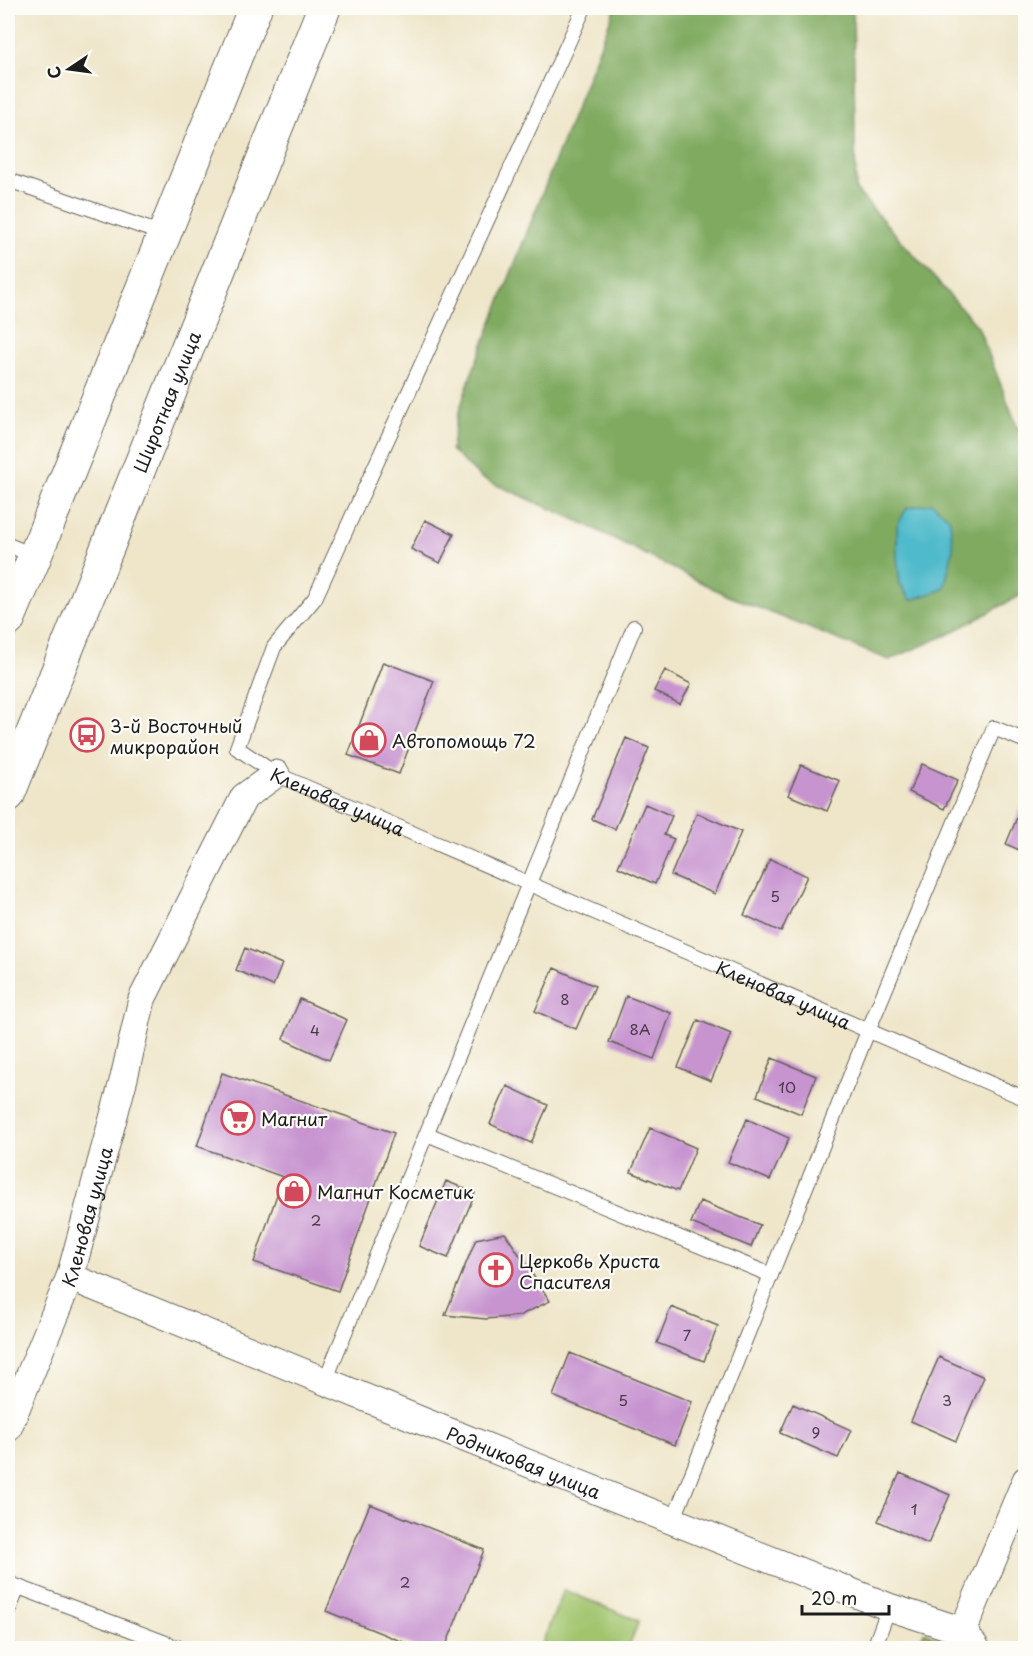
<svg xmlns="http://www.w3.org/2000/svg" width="1033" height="1656" viewBox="0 0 1033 1656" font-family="'Playpen Sans',sans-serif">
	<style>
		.green { fill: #a1c46d; stroke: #5e7044; stroke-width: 1.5 }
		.forest { fill: #80aa60; stroke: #4e633e; stroke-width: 1.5 }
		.water { fill: #4fbacb; stroke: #366b74; stroke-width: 1.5 }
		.building { fill: #c794d0 }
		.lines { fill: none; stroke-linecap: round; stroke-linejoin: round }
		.service-casing { stroke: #666359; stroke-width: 16 }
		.minor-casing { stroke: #666359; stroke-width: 29 }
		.secondary-casing { stroke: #666359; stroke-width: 35 }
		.service { stroke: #fff; stroke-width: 14 }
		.minor { stroke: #fff; stroke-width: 27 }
		.secondary { stroke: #fff; stroke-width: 33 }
		.labels { text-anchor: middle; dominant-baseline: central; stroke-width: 4.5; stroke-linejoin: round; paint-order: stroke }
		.number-label { font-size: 15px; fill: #473a49 }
		.street-label { font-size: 18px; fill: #1c1c1c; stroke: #fdfcf7 }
		.poi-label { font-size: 18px; fill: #1c1c1c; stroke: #fdfcf7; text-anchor: start }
	</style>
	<rect width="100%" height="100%" fill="#fdfcf7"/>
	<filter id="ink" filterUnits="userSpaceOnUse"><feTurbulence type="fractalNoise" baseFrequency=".0167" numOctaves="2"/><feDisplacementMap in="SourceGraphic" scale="12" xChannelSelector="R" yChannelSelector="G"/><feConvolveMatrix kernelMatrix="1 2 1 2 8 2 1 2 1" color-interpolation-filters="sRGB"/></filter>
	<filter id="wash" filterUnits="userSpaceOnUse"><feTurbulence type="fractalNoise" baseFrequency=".008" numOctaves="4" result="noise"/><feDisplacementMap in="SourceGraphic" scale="24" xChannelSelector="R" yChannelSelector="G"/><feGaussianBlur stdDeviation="1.35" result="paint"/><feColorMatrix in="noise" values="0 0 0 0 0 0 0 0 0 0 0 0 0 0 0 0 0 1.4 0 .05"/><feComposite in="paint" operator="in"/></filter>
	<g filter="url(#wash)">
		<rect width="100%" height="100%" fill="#efe6ca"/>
		<path class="green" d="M564,1590L639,1621L628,1648H540Z
			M924,1632L960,1648H917Z"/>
		<path class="forest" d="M615,8H853L856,190L978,327L1025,446V593L949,634L889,660L724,594L585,524L481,478L451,450L457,418L471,375Z"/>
		<path class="water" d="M932,503L950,519L953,550L944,589L911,600L900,584L897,557V526L907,508Z"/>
		<g id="blocks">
			<path class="building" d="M425,520L454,534L440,563L411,549Z
				M383,662L434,681L399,774L348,755Z
				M665,670L691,684L680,704L654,691Z
				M626,738L649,748L615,829L592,819Z
				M922,764L958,780L944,809L909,792Z
				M801,765L840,781L827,811L788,795Z
				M1026,796V853L1006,844Z
				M645,804L672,816L664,835L674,839L655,884L618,867Z
				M697,813L741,832L715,894L671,875Z
				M770,859L807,876L781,932L744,915Z
				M245,948L282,964L273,986L236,970Z
				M554,968L595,986L576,1029L535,1011Z
				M626,996L671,1013L654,1059L609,1042Z
				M300,999L347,1020L329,1060L283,1039Z
				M698,1020L731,1034L711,1081L678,1067Z
				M772,1058L816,1076L801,1114L757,1096Z
				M222,1073L394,1133L338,1291L254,1262L283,1177L197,1146Z
				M507,1086L548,1105L531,1143L490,1124Z
				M747,1119L789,1138L770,1180L728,1162Z
				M650,1128L696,1148L678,1191L631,1172Z
				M446,1181L475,1193L448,1258L419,1246Z
				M700,1201L760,1225L751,1247L691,1223Z
				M505,1233L550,1301L519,1316L486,1319L445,1315L476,1239Z
				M671,1307L718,1326L704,1361L657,1343Z
				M570,1353L692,1402L675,1445L553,1396Z
				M939,1357L984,1377L956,1441L911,1421Z
				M793,1404L851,1430L838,1458L780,1433Z
				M900,1473L950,1495L928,1544L878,1521Z
				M370,1504L484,1550L445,1648H418L326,1611Z"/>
		</g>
	</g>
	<g filter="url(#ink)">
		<use href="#blocks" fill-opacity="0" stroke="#666359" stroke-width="1.5"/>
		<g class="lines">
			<defs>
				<g id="service">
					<path id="s1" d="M584,8L315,598L274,647L237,748L276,774L1026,1099"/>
					<path d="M8,180L163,234"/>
					<path d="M8,545L35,556"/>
					<path d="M427,1134L771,1275"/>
					<path d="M325,1381L634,627"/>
					<path d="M673,1521L868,1031L994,728L1026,741"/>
					<path d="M8,1583L179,1648"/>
					<path d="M8,1612L18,1587"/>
					<path d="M874,1648L889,1607"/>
				</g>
				<g id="minor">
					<path id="s2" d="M70,1277L437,1427L889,1607L963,1631L976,1648"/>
					<path id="s3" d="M8,1428L70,1277L124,1078L142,999L244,797L276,774"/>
					<path d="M963,1631L1026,1480"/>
				</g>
				<g id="secondary">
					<path d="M8,620L35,556L255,8"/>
					<path id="s4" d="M8,795L324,8"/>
				</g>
			</defs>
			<use href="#service" class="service-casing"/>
			<use href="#minor" class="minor-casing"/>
			<use href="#secondary" class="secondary-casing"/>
			<use href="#service" class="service"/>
			<use href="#minor" class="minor"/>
			<use href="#secondary" class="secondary"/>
		</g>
	</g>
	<defs>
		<symbol id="bus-ring" viewBox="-11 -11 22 22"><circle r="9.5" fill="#fdfcf7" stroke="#d1495b" stroke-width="1.5"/><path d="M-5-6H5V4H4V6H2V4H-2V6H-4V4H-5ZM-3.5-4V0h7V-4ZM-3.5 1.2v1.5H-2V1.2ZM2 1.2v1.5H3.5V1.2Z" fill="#d1495b"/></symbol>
		<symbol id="shop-ring" viewBox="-11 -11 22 22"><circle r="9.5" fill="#fdfcf7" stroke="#d1495b" stroke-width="1.5"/><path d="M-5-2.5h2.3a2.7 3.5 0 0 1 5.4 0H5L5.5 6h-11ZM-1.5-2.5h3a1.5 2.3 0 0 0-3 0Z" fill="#d1495b"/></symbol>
		<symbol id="supermarket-ring" viewBox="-11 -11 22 22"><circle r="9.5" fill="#fdfcf7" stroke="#d1495b" stroke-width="1.5"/><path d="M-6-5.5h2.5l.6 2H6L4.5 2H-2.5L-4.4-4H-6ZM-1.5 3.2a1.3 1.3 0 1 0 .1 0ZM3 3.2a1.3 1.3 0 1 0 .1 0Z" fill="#d1495b"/></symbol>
		<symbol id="church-ring" viewBox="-11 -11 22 22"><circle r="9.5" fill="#fdfcf7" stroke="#d1495b" stroke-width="1.5"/><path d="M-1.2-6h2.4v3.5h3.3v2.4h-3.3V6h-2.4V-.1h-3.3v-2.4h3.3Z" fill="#d1495b"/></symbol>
	</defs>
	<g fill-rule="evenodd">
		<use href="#bus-ring" x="68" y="716" width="38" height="38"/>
		<use href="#shop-ring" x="350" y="721" width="38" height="38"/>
		<use href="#supermarket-ring" x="219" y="1099" width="38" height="38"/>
		<use href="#shop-ring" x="275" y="1172" width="38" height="38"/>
		<use href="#church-ring" x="477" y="1251" width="38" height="38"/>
	</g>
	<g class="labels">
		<g class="number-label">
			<text x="775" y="895">5</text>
			<text x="565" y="998">8</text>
			<text x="640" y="1028">8А</text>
			<text x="315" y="1029">4</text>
			<text x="787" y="1086">10</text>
			<text x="316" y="1219">2</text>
			<text x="687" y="1334">7</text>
			<text x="623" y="1399">5</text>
			<text x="947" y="1399">3</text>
			<text x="816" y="1431">9</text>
			<text x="914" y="1508">1</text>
			<text x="405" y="1581">2</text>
		</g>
		<g class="street-label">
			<text stroke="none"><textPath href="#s4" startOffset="424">Широтная улица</textPath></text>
			<text stroke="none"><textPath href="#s1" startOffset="934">Кленовая улица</textPath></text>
			<text stroke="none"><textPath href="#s1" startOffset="1420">Кленовая улица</textPath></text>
			<text stroke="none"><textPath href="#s3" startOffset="226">Кленовая улица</textPath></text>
			<text stroke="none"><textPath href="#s2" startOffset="490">Родниковая улица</textPath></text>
		</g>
		<g class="poi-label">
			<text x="110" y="725">3-й Восточный<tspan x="110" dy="21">микрорайон</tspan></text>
			<text x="392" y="740">Автопомощь 72</text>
			<text x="261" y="1118">Магнит</text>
			<text x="317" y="1191">Магнит Косметик</text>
			<text x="519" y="1260">Церковь Христа<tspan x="519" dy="21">Спасителя</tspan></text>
		</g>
	</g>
	<rect width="1033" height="1656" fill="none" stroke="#fdfcf7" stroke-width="30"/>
	<g transform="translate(69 69) rotate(257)" stroke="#fdfcf7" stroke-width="4.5" paint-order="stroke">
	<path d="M0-4.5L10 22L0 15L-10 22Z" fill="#1c1c1c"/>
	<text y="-9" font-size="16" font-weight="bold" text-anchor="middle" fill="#1c1c1c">С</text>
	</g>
	<path d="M802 1605v9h87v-9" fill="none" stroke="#1c1c1c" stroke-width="3"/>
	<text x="811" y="1605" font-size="18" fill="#1c1c1c" stroke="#fdfcf7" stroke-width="4.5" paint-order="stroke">20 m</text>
</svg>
